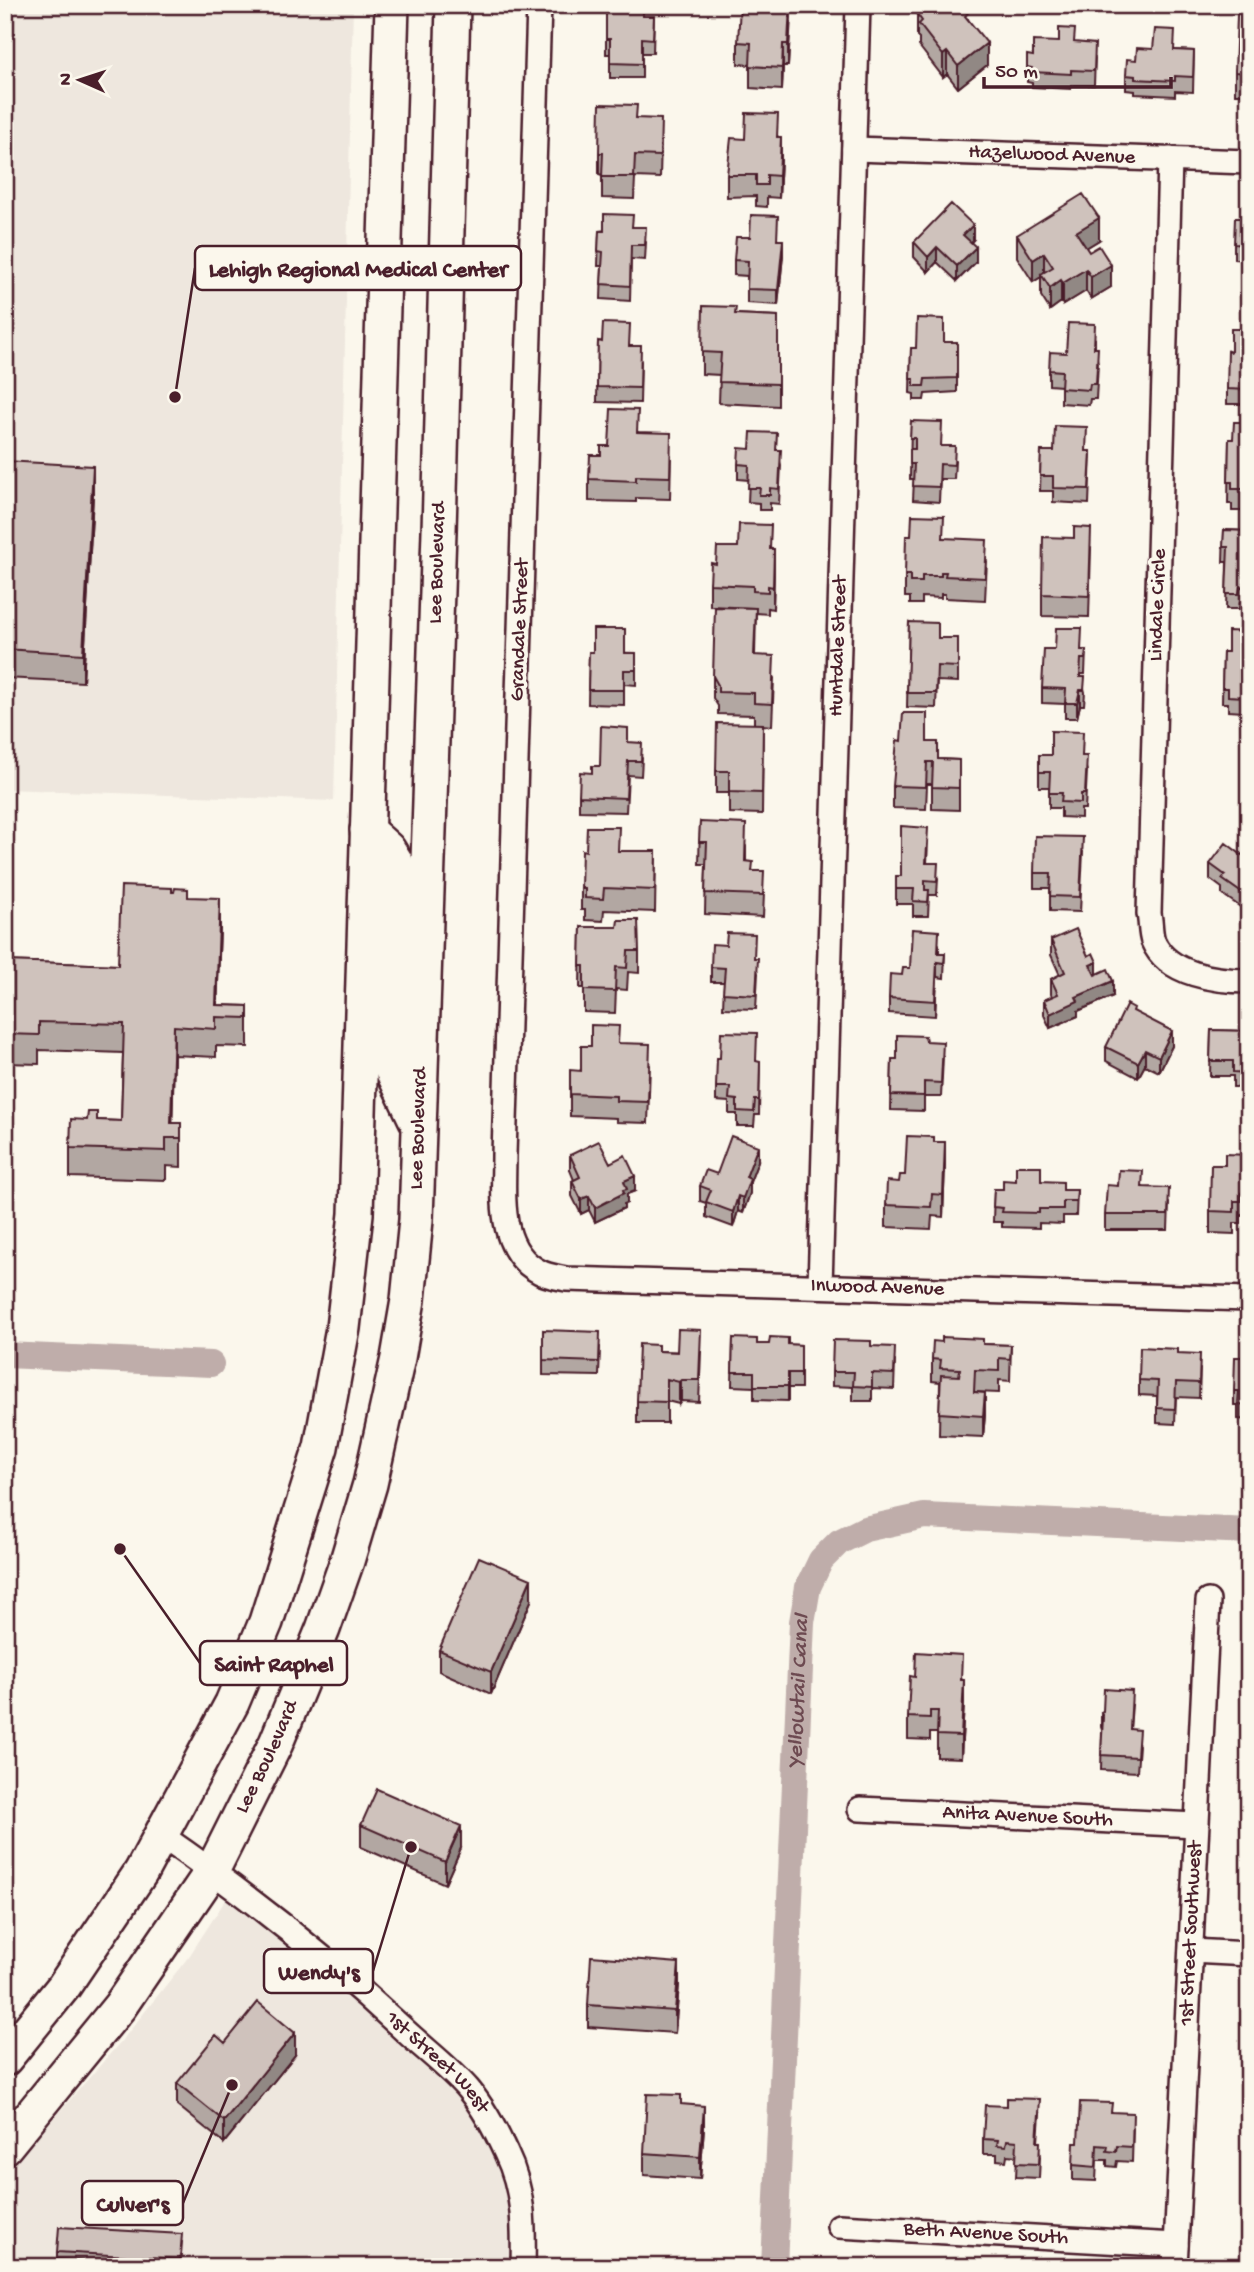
<svg xmlns="http://www.w3.org/2000/svg" width="1254" height="2272" viewBox="0 0 1254 2272" font-family="'Gochi Hand',sans-serif">
	<style>
		.built { fill: #eee7de }
		.lines { fill: none; stroke-linecap: round; stroke-linejoin: round }
		.canal { stroke: #bfadaa; stroke-width: 26 }
		.street-casing { stroke: #4a1f2b; stroke-width: 28 }
		.secondary-casing { stroke: #4a1f2b; stroke-width: 38 }
		.street { stroke: #fbf7ec; stroke-width: 23 }
		.secondary { stroke: #fbf7ec; stroke-width: 33 }
		.wall { fill: #b2a7a2; stroke: #4a1f2b; stroke-width: 2 }
		.shaded-wall { fill: #918884; stroke: #4a1f2b; stroke-width: 2 }
		.building { fill: #cfc2bc; stroke: #4a1f2b; stroke-width: 2 }
		.labels { text-anchor: middle; dominant-baseline: central; stroke-width: 7; stroke-linejoin: round; paint-order: stroke }
		.street-label { font-size: 21px; fill: #4a1f2b; stroke: #fbf7ec }
		.water-label { font-size: 23px; font-style: italic; fill: #6d4a51; stroke: #fbf7ec }
		.leader { fill: none; stroke: #4a1f2b; stroke-width: 2.5 }
		.callout-dot { fill: #4a1f2b; stroke: #fbf7ec; stroke-width: 2.5 }
		.callout { fill: #fbf7ec; stroke: #4a1f2b; stroke-width: 2.5 }
		.callout-label { font-size: 23px; text-anchor: middle; font-weight: bold; fill: #4a1f2b }
	</style>
	<rect width="100%" height="100%" fill="#fbf7ec"/>
	<filter id="ink" filterUnits="userSpaceOnUse"><feTurbulence type="fractalNoise" baseFrequency=".0143" numOctaves="2"/><feDisplacementMap in="SourceGraphic" scale="14" xChannelSelector="R" yChannelSelector="G"/><feConvolveMatrix kernelMatrix="1 2 1 2 8 2 1 2 1" color-interpolation-filters="sRGB"/></filter>
	<g filter="url(#ink)">
		<path class="built" d="M5,5H353L334,801L5,789Z
			M237,1882L477,2113L521,2194L526,2267H5V2174L124,2038L190,1955Z"/>
		<g class="lines">
			<g class="canal">
				<path d="M5,1355L211,1364"/>
				<path id="s1" d="M774,2267L802,1622L808,1587L821,1560L839,1542L865,1529L924,1516L1249,1531"/>
			</g>
			<defs>
				<g id="street">
					<path id="s2" d="M539,5L504,1155C504,1196 497,1250 540,1272C547,1276 558,1277 566,1279L1249,1299"/>
					<path id="s3" d="M854,149L1249,162"/>
					<path d="M1170,159L1149,914C1151,922 1150,933 1153,941C1167,975 1217,981 1249,981"/>
					<path id="s4" d="M820,1286L858,5"/>
					<path id="s5" d="M860,1809L1196,1825"/>
					<path id="s6" d="M162,1836C246,1894 327,1958 402,2028C423,2048 449,2067 468,2089C483,2107 496,2131 506,2153C524,2190 524,2227 523,2267"/>
					<path d="M1191,1951L1249,1954"/>
					<path id="s7" d="M839,2226L1176,2245"/>
					<path id="s8" d="M1175,2267L1208,1601"/>
				</g>
				<g id="secondary">
					<path d="M367,830L388,849L396,862L391,1068L416,1120"/>
					<path d="M5,2059L64,1986L141,1872L232,1703L266,1622L321,1447L343,1328L356,1214L392,5"/>
					<path id="s9" d="M5,2147L120,2006L212,1871L276,1743L323,1629L347,1561L370,1484L398,1358L408,1300L416,1220L439,531L453,5"/>
				</g>
			</defs>
			<use href="#street" class="street-casing"/>
			<use href="#secondary" class="secondary-casing"/>
			<use href="#street" class="street"/>
			<use href="#secondary" class="secondary"/>
		</g>
		<path class="wall" d="M606,5L643,16H654L653,53H642V78H610V54H606Z
			M791,5L788,66H783L782,90L750,88V65L738,64V42Z
			M1249,5V94H1235V72Z
			M917,14L968,19L987,65L958,88L947,74L943,77L919,46V38L917,36Z
			M1075,43L1095,58L1094,85H1071V89L1032,87V83L1027,82V67L1033,56Z
			M1175,50L1194,51L1193,92L1175,91V96L1135,94V91L1126,90V75L1136,60Z
			M637,118L661,141L660,178L635,177L634,199L602,198V175L599,174V153Z
			M778,137L781,159L779,198L767,197V207L756,206V196L727,197V175Z
			M1249,218V260L1234,259V244Z
			M632,227L646,242L645,260L631,259L630,301L601,299L602,266H598L599,231Z
			M1017,235L1099,240L1086,248L1111,287L1091,299L1086,291L1063,305L1061,302L1050,310L1041,296V277L1033,282L1017,257Z
			M778,240L783,255L778,305L747,303V276L734,275V260Z
			M973,240L971,242L976,262L957,281L937,262L928,272L914,257V242Z
			M736,314L778,316V406L719,403L720,375L702,374V352Z
			M1249,329V404H1227V389L1231,352Z
			M1095,339V348L1098,363L1096,399H1090L1089,405L1061,403V386L1049,385V370L1066,353Z
			M598,341L630,346L641,361L640,403L597,402Z
			M944,342H957V392L925,394L924,400H914V394L910,393L911,348H916Z
			M911,421L942,446L955,461L954,479H940L939,502L913,500L914,479H910Z
			M1249,422V504H1246L1245,511H1232V504H1228L1229,439H1233Z
			M638,432L671,455L670,499L636,498V502L589,501V479L601,455L609,446Z
			M777,450L781,465L779,504L770,503V510H759V503L748,502L749,480L738,479V464Z
			M1041,451H1091L1089,504L1053,502V491H1040Z
			M5,461L93,495L83,682L5,678Z
			M1224,530L1249,531V603L1240,602L1239,609H1226L1227,562H1223Z
			M944,538L987,561L985,600L945,598V594H941V598L922,597V604H910V597H905V575Z
			M771,549L774,571L773,609L768,608V614L756,613L755,655L774,678L772,726L763,725L762,814L729,813V793H716V771L754,724V715L718,714V706L713,698V676L753,608L710,606V584L716,564Z
			M1091,549L1089,617L1042,616V594Z
			M909,622L938,638H958V682L937,681L936,708L907,707Z
			M1249,632V704H1244V712L1228,711V703H1222L1223,652H1228Z
			M1082,650H1086L1085,674H1081V677L1085,692L1084,705H1080L1077,718H1065V704L1042,703V688Z
			M589,652L636,653V685L624,684V705L588,704Z
			M628,742L642,758L641,776L628,775L626,812L579,811V796L592,773Z
			M927,742L938,759L959,760V810L932,809V784H927L926,809L893,808V786Z
			M1039,755L1083,756L1087,771L1085,809H1081V818L1061,817V808H1049V787H1039Z
			M700,822L746,846V861L753,871L764,893L763,917L705,914L706,864H699Z
			M928,842L927,863L938,878L937,895H929L928,916H913V904H896V889L901,876Z
			M1249,846V913L1222,894V888L1210,879V864L1242,855Z
			M619,851H656L655,912L604,910L603,921L585,920V910H581V888Z
			M1083,852L1080,912L1050,911V888H1034V873Z
			M172,892L188,897L220,927L217,1005L248,1006V1047L216,1046V1057L174,1055L172,1123H181V1167L166,1166V1180L70,1177V1148L97,1120L121,1121L123,1053L39,1050V1064L5,1063V961L118,965Z
			M581,927L639,951V973L628,972L627,990L616,989L615,1013L584,1012V988H580Z
			M1051,940L1097,974L1113,996L1078,1011V1016L1050,1028L1044,1015V1000L1052,997L1051,994V979L1060,975L1051,955Z
			M939,945V953H945L944,978L937,977L935,1016L889,1013V998L902,975Z
			M754,958L758,973L756,1009L723,1008L724,982H711V967Z
			M1134,1012L1172,1046L1159,1072L1145,1065L1138,1078L1106,1061V1047Z
			M1211,1030L1249,1031V1087H1233V1076H1210Z
			M926,1041L943,1057L941,1097H924V1111L891,1110L892,1059H897Z
			M619,1043L650,1065L648,1123L616,1122V1118L570,1116V1094L591,1046Z
			M757,1062H760L759,1115H755L754,1126H737V1114H729V1102L716,1101V1087Z
			M934,1142L945,1164L943,1217L932,1216L931,1229L886,1227V1205L899,1182Z
			M570,1155L610,1163L635,1191L627,1194V1203L624,1204V1208L595,1222L589,1210L581,1214L572,1196V1181L574,1180L570,1170Z
			M1249,1155V1215H1241V1223H1234V1234L1210,1233V1211L1225,1165Z
			M758,1161L750,1182V1193L743,1213L738,1211L733,1227L706,1217V1203L700,1201V1186L717,1174Z
			M1041,1181L1063,1190H1077L1076,1216H1063V1224L1039,1223V1228L1002,1227V1222H993L994,1189H1003Z
			M1143,1187L1169,1203L1168,1230H1105V1215Z
			M543,1330L600,1347L599,1376L543,1375Z
			M733,1338L757,1344L801,1345V1388H788V1401L754,1400V1387L732,1386Z
			M983,1344L1011,1345L1010,1381L999,1380V1393L975,1392L985,1415L983,1437L939,1435L940,1382L932,1381V1359Z
			M871,1346L895,1361L894,1389L872,1388V1401H853V1387L832,1386V1372Z
			M1249,1348V1420L1238,1419V1405H1234V1391L1248,1357Z
			M658,1351L701,1352L699,1402L681,1401L679,1404L667,1401V1423H637V1401Z
			M1177,1353L1200,1369L1199,1398L1176,1397L1175,1424L1157,1423V1396L1139,1395V1380Z
			M531,1601L491,1694L439,1671V1650Z
			M962,1680L964,1702L961,1758L937,1757V1733H930V1740L908,1739V1717Z
			M1132,1705L1130,1729L1139,1745L1137,1772L1101,1770L1102,1730L1101,1727V1712Z
			M361,1825L461,1848L445,1884L361,1847Z
			M679,1984L675,2033L588,2027V2005Z
			M225,2043L295,2055L224,2143L177,2105V2083Z
			M1112,2112L1133,2128L1132,2162L1117,2161L1116,2167L1107,2166V2160H1097L1096,2181L1073,2180V2165L1078,2143Z
			M1040,2114L1038,2142L1040,2157L1039,2178L1016,2177L1017,2156L1007,2155L1006,2161L997,2160V2154H983V2139Z
			M704,2127L700,2179L644,2175V2153Z
			M182,2242L180,2267L57,2259V2252Z"/>
		<path class="shaded-wall" d="M790,5L791,17L788,66V44Z
			M987,43V65L958,88V66Z
			M783,44V66L782,90V68Z
			M947,52V74L943,77V55Z
			M781,137V159L779,198V176Z
			M1099,218V240L1076,254V232Z
			M973,225V240L963,250V235Z
			M783,240V255L778,305V290Z
			M937,247V262L928,272V257Z
			M976,247V262L957,281V266Z
			M1044,253V275L1041,274V277L1033,282V260Z
			M1111,265V287L1091,299V277Z
			M1086,269V291L1063,305V283Z
			M1061,280V302L1050,310V288Z
			M93,466V495L83,682V654Z
			M774,549V571L773,609V587Z
			M1080,690V705L1077,718V703Z
			M220,898V927L217,1017H216Z
			M937,962V977L935,1016V1001Z
			M1097,962V977L1090,980V965Z
			M1113,981V996L1078,1011V1016L1050,1028V1014L1076,997Z
			M174,1026V1055L172,1138L171,1123Z
			M1172,1031V1046L1159,1072V1057Z
			M1145,1050V1065L1138,1078V1063Z
			M945,1142V1164L943,1217V1195Z
			M758,1146V1161L750,1182V1193L743,1213V1198L746,1177Z
			M635,1176V1191L627,1194V1203L624,1204V1208L595,1222V1208L624,1181Z
			M589,1196V1210L581,1214V1199Z
			M738,1196V1211L733,1227V1212Z
			M681,1380V1401L679,1404V1382Z
			M985,1393V1415L983,1437V1416Z
			M531,1579V1601L491,1694V1672Z
			M964,1680V1702L961,1758V1736Z
			M461,1826V1848L445,1884V1862Z
			M679,1963V1984L675,2033V2011Z
			M295,2033V2055L224,2143V2121Z
			M704,2106V2127L700,2179V2157Z"/>
		<path class="building" d="M606,5H643V16H654L653,39L642,38V64L610,63V39H606Z
			M740,5H790L788,44H783L782,68L750,66L751,43L738,42Z
			M927,5H962L968,13L965,16L987,43L958,66L947,52L943,55L919,24L922,21L917,14Z
			M1246,5H1249V73L1235,72L1237,15Z
			M1059,28L1075,29L1074,42L1095,44L1094,71L1071,70V74L1032,72V68L1027,67V55L1033,56V41L1059,42Z
			M1155,29L1175,30L1174,50L1194,51L1193,77L1175,76V81L1135,79V76L1126,75L1127,59L1136,60L1137,48L1153,49Z
			M600,104L637,105L636,118L661,119L660,156L635,155L634,177H602L603,153H599Z
			M746,113L778,114L777,137H781L779,176L767,175V185H756V175H727L731,138L745,139Z
			M1083,194L1099,218L1076,232L1089,252L1099,246L1111,265L1091,277L1086,269L1063,283L1061,280L1050,288L1041,274L1053,267L1044,253L1033,260L1017,235Z
			M951,204L973,225L963,235L976,247L957,266L937,247L928,257L914,242Z
			M604,214L633,215L632,227H646L645,245H631L630,286L601,284L603,252L598,251L599,231H604Z
			M751,215L778,216L777,240H783L778,290L747,289L748,261L734,260L736,237H750Z
			M1235,218H1249V245L1234,244Z
			M703,306L736,307L735,314L778,316V384L719,382L721,353L702,352Z
			M917,318L944,319V342H957V378L925,379L924,386H914V379H910L911,348H916Z
			M603,323L630,324L629,346H641L640,388L597,387L598,341L602,342Z
			M1068,323L1095,324L1094,348H1098L1096,384H1090L1089,390L1061,388L1062,371L1049,370L1050,352L1066,353Z
			M1231,329H1249V390L1227,389L1228,351L1231,352Z
			M611,409L638,410L637,432L671,433L670,477L636,476V481L589,479L590,455H601V446H609Z
			M911,421L942,422L941,446H955L954,465L940,464L939,487L913,486L914,464H910V449H915V438H910Z
			M1234,422H1249V483L1246,482L1245,489H1232V482H1228L1229,439H1233Z
			M1055,426L1087,427L1086,451H1091L1089,489L1053,488V476H1040L1041,451H1054Z
			M751,432L777,433L776,450H781L779,489L770,488V495H759L760,488H748L749,465L738,464L739,448L750,449Z
			M5,461L93,466L83,654L5,649Z
			M912,515L944,516L943,538L987,540L985,578L945,576L946,572H941V576H922V582H910V575H905L906,536H911Z
			M739,524L771,525L770,549H774L773,587L768,586V592L753,591V586L710,584L711,563L716,564L717,547H738Z
			M1074,527L1091,528L1089,596L1042,594L1043,537L1074,538Z
			M1224,530L1249,531V588L1240,587L1239,594H1226L1228,547H1223Z
			M715,607L756,608L754,655L774,656L772,704L754,703V693L718,692V685L713,676Z
			M909,622L938,623V638H958V667L937,666L936,693H907Z
			M1056,628H1082L1081,650H1086L1085,659H1081L1080,677H1085L1084,690H1080L1077,703H1065L1066,689L1042,688L1044,649H1055Z
			M593,629H625V653H636V670H624V690H588L589,652H593Z
			M1228,631L1249,632V689H1244V697L1228,696V688H1222L1223,652H1228Z
			M903,713H927V742H938V759L959,760V788L932,787L933,762H927L926,787L893,786L897,740L901,741Z
			M717,723L763,724L762,793L729,792V771H716Z
			M601,726L628,728V742L642,743L641,761H628L626,798L579,796L580,772L592,773V766H600Z
			M1051,731L1083,732L1082,756H1087L1085,794H1081V803L1061,802L1062,793H1049L1050,772H1039V755H1051Z
			M700,822L746,824L745,861L753,862L752,871H764L763,895L705,893L707,842H699Z
			M901,826L928,828L926,863H938L937,881L925,880V890H929L928,902L913,901L914,889H896V876H901Z
			M587,827H619L618,851H656L655,890L604,888L603,899L585,898V888H581L582,850L586,851Z
			M1035,836L1083,837L1080,897L1050,896L1051,873H1034Z
			M1226,843L1242,855L1249,846V898L1222,879L1225,875L1210,864Z
			M121,886L172,888V892H174L175,888L188,889V897L220,898L216,1005L248,1006V1018L216,1017V1029L174,1026L171,1123H181V1138H166V1151L70,1148L71,1119L87,1120L88,1112H97V1120L121,1121L124,1024L39,1022V1035L5,1034V961L118,965Z
			M618,920H638L639,951H628L627,968L616,967L615,991L584,990V966H580L581,927H617Z
			M912,929L939,931L938,953H945L944,963L937,962L935,1001L889,998L890,974L902,975L903,968H910Z
			M1076,929L1088,956L1093,953L1097,962L1090,965L1095,975L1108,969L1113,981L1076,997L1078,1001L1050,1014L1044,1000L1058,994L1051,979L1065,972L1051,940Z
			M727,933L755,934L754,958H758L756,995L723,993L725,968L711,967L712,944L726,945Z
			M1127,1004L1134,1008L1133,1011L1172,1031L1159,1057L1145,1050L1138,1063L1106,1047Z
			M591,1025L619,1026L618,1043L650,1044L648,1102L616,1101V1096L570,1094V1070L581,1071V1046H591Z
			M1211,1030L1249,1031V1073L1233,1072V1061H1210Z
			M721,1032L757,1033L756,1061L760,1062L759,1100H755L754,1112L737,1111V1100L729,1099L730,1087H716L717,1058H720Z
			M897,1035L925,1036L926,1041L943,1042L941,1083L924,1082V1096L891,1095L892,1059H897Z
			M731,1136L758,1146L746,1177L750,1179L743,1198L738,1196L733,1212L706,1202L711,1190L700,1186L706,1170L717,1174Z
			M907,1136L934,1137V1142H945L943,1195L932,1194L931,1207L886,1205L887,1181L899,1182L900,1175H905Z
			M599,1141L610,1163L625,1155L635,1176L624,1181L627,1189L623,1190L624,1193L595,1208L589,1196L581,1199L572,1181L580,1177L570,1155Z
			M1225,1154L1249,1155V1194L1241,1193V1201H1234V1212L1210,1211L1211,1165H1225Z
			M1016,1166H1041V1181L1063,1182V1190H1077L1076,1201H1063V1209H1039V1213L1002,1212L1003,1208L993,1207L994,1189H1003V1180L1016,1181Z
			M1119,1170L1143,1171L1142,1187L1169,1188L1168,1215H1105L1107,1185L1118,1186Z
			M678,1329L701,1330L699,1380H681L679,1382L667,1379V1402L637,1401L639,1344L658,1345V1351L677,1352Z
			M543,1330L600,1332L599,1362L543,1360Z
			M770,1337L788,1338V1344L801,1345V1373H788V1386H754V1372H732L733,1338L757,1339V1344H769Z
			M942,1337L983,1339V1344L1011,1345L1010,1359L999,1358V1371L975,1370L974,1392L985,1393L983,1416L939,1413L941,1375L959,1376L960,1369L940,1368L941,1360L932,1359L933,1341L942,1342Z
			M833,1340L871,1341V1346L895,1347L894,1374L872,1373V1387L853,1386L854,1372H832Z
			M1140,1347L1177,1349V1353L1200,1354L1199,1383L1176,1382L1175,1409L1157,1408L1158,1381L1139,1380Z
			M1248,1348L1249,1405L1238,1404L1239,1391H1234L1235,1357H1248Z
			M479,1557L531,1579L491,1672L439,1650Z
			M916,1652L962,1655L961,1680H964L961,1736L937,1735L938,1711H930V1718L908,1717L910,1676L915,1677Z
			M1104,1689L1132,1691L1130,1729L1139,1730L1137,1757L1101,1755L1103,1717L1101,1712L1103,1711Z
			M377,1789L461,1826L445,1862L361,1825Z
			M591,1956L679,1963L675,2011L588,2005Z
			M258,2002L295,2033L224,2121L177,2083L216,2035L225,2043Z
			M647,2094L681,2095V2104L704,2106L700,2157L644,2153Z
			M1007,2098L1040,2099L1037,2142H1040L1039,2164L1016,2163L1017,2141L1007,2140L1006,2146L997,2145L998,2140L983,2139L985,2105L1007,2106Z
			M1080,2102L1112,2103L1111,2112L1133,2113L1132,2147L1117,2146L1116,2152L1107,2151L1108,2146L1097,2145L1096,2167L1073,2165L1074,2143H1078Z
			M59,2227L182,2234L180,2259L57,2252Z"/>
	</g>
	<g class="labels">
		<g class="street-label">
			<text stroke="none"><textPath href="#s3" startOffset="198">Hazelwood Avenue</textPath></text>
			<text stroke="none"><textPath href="#s9" startOffset="1690">Lee Boulevard</textPath></text>
			<text transform="translate(1159 605) rotate(-88)">Lindale Circle</text>
			<text transform="translate(521 630) rotate(-88)">Grandale Street</text>
			<text stroke="none"><textPath href="#s4" startOffset="640">Huntdale Street</textPath></text>
			<text stroke="none"><textPath href="#s9" startOffset="1124">Lee Boulevard</textPath></text>
			<text stroke="none"><textPath href="#s2" startOffset="1619">Inwood Avenue</textPath></text>
			<text stroke="none"><textPath href="#s9" startOffset="472">Lee Boulevard</textPath></text>
			<text stroke="none"><textPath href="#s5" startOffset="168">Anita Avenue South</textPath></text>
			<text stroke="none"><textPath href="#s8" startOffset="334">1st Street Southwest</textPath></text>
			<text stroke="none"><textPath href="#s6" startOffset="357">1st Street West</textPath></text>
			<text stroke="none"><textPath href="#s7" startOffset="147">Beth Avenue South</textPath></text>
		</g>
		<g class="water-label">
			<text stroke="none"><textPath href="#s1" startOffset="576">Yellowtail Canal</textPath></text>
		</g>
	</g>
	<path class="leader" d="M175 397L195 268M120 1549L200 1663M411 1847L373 1971M232 2085L183 2203"/>
	<g class="callout-dot">
		<circle cx="175" cy="397" r="7"/>
		<circle cx="120" cy="1549" r="7"/>
		<circle cx="411" cy="1847" r="7"/>
		<circle cx="232" cy="2085" r="7"/>
	</g>
	<g class="callout">
		<rect x="195" y="246" width="326" height="44" rx="7"/>
		<rect x="200" y="1641" width="147" height="44" rx="7"/>
		<rect x="264" y="1949" width="109" height="44" rx="7"/>
		<rect x="82" y="2181" width="101" height="44" rx="7"/>
	</g>
	<g class="callout-label">
		<text x="358" y="276">Lehigh Regional Medical Center</text>
		<text x="274" y="1671">Saint Raphel</text>
		<text x="319" y="1979">Wendy's</text>
		<text x="133" y="2211">Culver's</text>
	</g>
	<rect width="1254" height="2272" fill="none" stroke="#fbf7ec" stroke-width="28"/>
	<rect x="14" y="14" width="1226" height="2244" fill="none" stroke="#4a1f2b" stroke-width="2.5" filter="url(#ink)"/>
	<g transform="translate(80 80) rotate(273)" stroke="#fbf7ec" stroke-width="5" paint-order="stroke">
	<path d="M0-5L12 26L0 18L-12 26Z" fill="#4a1f2b"/>
	<text y="-10" font-size="19" font-weight="bold" text-anchor="middle" fill="#4a1f2b">N</text>
	</g>
	<path d="M984 77v10h187v-10" fill="none" stroke="#4a1f2b" stroke-width="3.5"/>
	<text x="995" y="77" font-size="21" fill="#4a1f2b" stroke="#fbf7ec" stroke-width="5" paint-order="stroke">50 m</text>
</svg>
